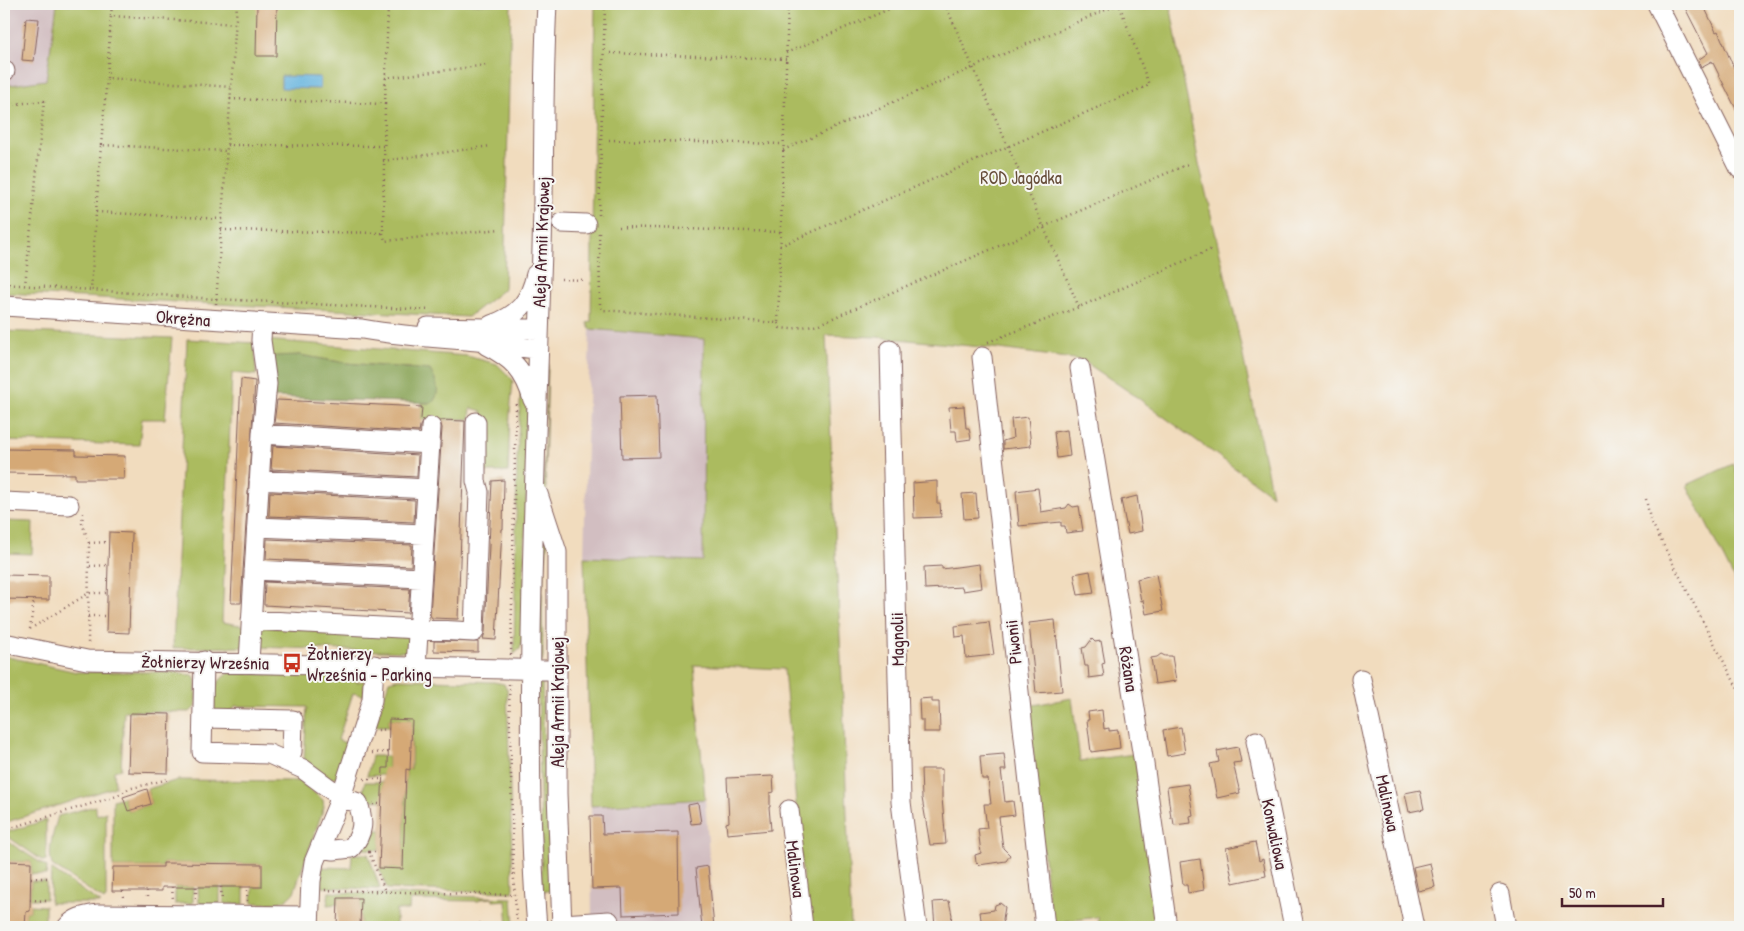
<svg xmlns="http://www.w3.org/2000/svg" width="1744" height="931" viewBox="0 0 1744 931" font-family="'Patrick Hand',sans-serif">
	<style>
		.industrial { fill: #d2bec1 }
		.green { fill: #abbb5e; stroke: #7a6d44 }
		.forest { fill: #88a355; stroke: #696140 }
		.water { fill: #64b3de; stroke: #576984 }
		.building { fill: #d5a976 }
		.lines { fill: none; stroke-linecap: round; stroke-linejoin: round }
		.minor-casing { stroke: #84615e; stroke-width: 21 }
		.path { stroke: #84615e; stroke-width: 2.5; stroke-dasharray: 1 4; stroke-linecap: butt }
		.minor { stroke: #fff; stroke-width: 19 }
		.labels { text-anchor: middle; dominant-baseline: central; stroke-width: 4; stroke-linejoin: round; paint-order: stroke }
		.park-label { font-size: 18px; fill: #674e3a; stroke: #f6f6f2 }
		.street-label { font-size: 18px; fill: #4a1f2b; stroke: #f6f6f2 }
		.poi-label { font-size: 18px; fill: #4a1f2b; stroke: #f6f6f2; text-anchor: start }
	</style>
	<rect width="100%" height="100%" fill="#f6f6f2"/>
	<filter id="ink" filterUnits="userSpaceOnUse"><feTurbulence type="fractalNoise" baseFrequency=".02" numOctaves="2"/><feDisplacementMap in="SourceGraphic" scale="10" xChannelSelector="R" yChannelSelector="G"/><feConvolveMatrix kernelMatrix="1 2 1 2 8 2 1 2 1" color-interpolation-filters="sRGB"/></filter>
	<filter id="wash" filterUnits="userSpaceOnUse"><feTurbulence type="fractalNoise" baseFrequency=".0096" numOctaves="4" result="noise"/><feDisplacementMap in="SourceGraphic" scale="20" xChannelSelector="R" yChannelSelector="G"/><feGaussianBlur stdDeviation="1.12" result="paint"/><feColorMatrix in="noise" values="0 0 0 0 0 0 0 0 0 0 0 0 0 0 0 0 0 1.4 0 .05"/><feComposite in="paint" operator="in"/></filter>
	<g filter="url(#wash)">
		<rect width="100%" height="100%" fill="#f1dcbe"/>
		<path class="industrial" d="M4,4H57L46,81L4,86Z
			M590,329L704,339L703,561L584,557Z
			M705,799L714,927H592L591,806Z"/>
		<path class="green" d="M57,4H511L504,289L468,317L4,293V86L46,80Z
			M595,4H1170L1198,159L1234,313L1272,495L1131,393L1082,360L992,348L876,337L826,335L843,702L851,927H807L784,669L694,665L705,799L591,806L584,557L703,561L704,339L590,329L587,323L591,322Z
			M4,331L172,338L165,419H142L139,445L4,441Z
			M187,339L255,343L256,375L232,373L222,622L246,626L244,647L173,648Z
			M265,340L467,356L497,364L513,380L510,413L508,472H481L482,411L471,408L470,419L421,420V403H432L411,368L346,363L299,355L267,359Z
			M547,361L548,364L545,473L549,528L542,592L543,656L542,661L539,662Z
			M521,385L528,410L523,638L520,649L514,654L517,459Z
			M1733,464L1740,480V591L1687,485Z
			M4,521L33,522L32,554L4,553Z
			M257,627L411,633L410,652L257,647Z
			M4,656L77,672H169L193,675L196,681V706L190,712L124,711L121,769L114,771L115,787L4,823Z
			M229,673L344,677L353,678L356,682L364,681V696L353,693L338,740L348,744L342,773L335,778L330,779L304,761L307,707L235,706L229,715H214C215,697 211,683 229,673Z
			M397,679L494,682L504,684L507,689L513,892L387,889L379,868H403L406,769H411L412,720L389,719V726H375L389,681Z
			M542,680L545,782L553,891H542L538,682Z
			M1072,698L1080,761L1135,754L1157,927H1099L1098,917L1051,923L1028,706Z
			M372,756H388V768L383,775L367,776Z
			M178,780L300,781L323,800L324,807L294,892C283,906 268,903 252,903L253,887H262L261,864L163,863V867H113V800L123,797L128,811L151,804L147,789Z
			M365,782H383L382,801L361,799Z
			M95,806L97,815L106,812V899L104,900L52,865C47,850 54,831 58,816Z
			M46,820V860L43,861L4,834V833Z
			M365,830H381L380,850L363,849Z
			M4,839L47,867L46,875L31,874V862L8,861L6,910H4Z
			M352,854H368L380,888L378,889L320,887L322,867L351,868Z
			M51,869L55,872L101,903H50Z
			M31,881H46V899H30Z
			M175,887H193V903L175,904Z
			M198,887H220V904H199Z
			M223,887H244V904H224Z
			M329,892L512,898L514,927H508L506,900L493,901V898L480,899L479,901L410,900L409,910H396V927H360L361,898H338V904L327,905Z
			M30,905L45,906V925L25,924L26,912L30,911Z"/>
		<path class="forest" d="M299,355L346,363L430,370C436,381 442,392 432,403L272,397L267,359L276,356Z"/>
		<path class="water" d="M281,76L320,77V89L281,88Z"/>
		<g id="blocks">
			<path class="building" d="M257,4H277L276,56H256Z
				M1683,4H1703L1716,32L1718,31L1734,68L1736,67L1740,75V117L1712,61L1701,67L1698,60L1708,53Z
				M26,18L39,19L34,61L22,60Z
				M241,379L255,381L241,603H231Z
				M657,395L659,457L622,458L620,396Z
				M277,400L422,407L421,419L423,420L420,426L419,432L274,423Z
				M964,406L966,428H969L971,439L957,441L956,431H951L949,407Z
				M1028,417L1031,446L1003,449V441L1013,438L1011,419Z
				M440,420L465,421L458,619L432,618L430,615L442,428Z
				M1067,430L1070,456L1057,458L1054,432Z
				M273,446L418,455L417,477L271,469Z
				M4,449L76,450V455L125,456L124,479H75V474L4,473Z
				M504,480L503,529H502L496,640L483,639L485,632L492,481Z
				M937,481V503H940L941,517L914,518L913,483Z
				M1038,488L1041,512L1066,508L1069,504L1073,507L1079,506L1083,531L1066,533L1065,526H1061V522L1019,526L1016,491Z
				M270,492L415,500L414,522L269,516Z
				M976,493L978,518L964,519L962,494Z
				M1137,496L1142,531L1128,534L1121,500Z
				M109,532L132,533L129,633L106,632Z
				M267,539L412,545L411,566L266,559Z
				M979,564L982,588L963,591L962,587L925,589L924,567L942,566V569Z
				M1090,571L1094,593L1078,595L1074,574Z
				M1156,574L1163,611L1146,614L1143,600L1141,601L1137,579Z
				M4,575L49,576V600L4,599Z
				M265,582L410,589L408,613L264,605Z
				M1055,620L1062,691L1036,693L1029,623Z
				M989,622L994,655L966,658L964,636L956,637L955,626Z
				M1092,639L1095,642L1101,641L1105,663L1102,664L1104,676L1089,678L1088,666H1085L1082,648L1086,647Z
				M434,641L478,642V652L434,651Z
				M1161,654L1165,656H1172L1176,681L1155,684L1151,658L1157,657Z
				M932,698V702H939L940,732H923V720H920L919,699Z
				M1102,710L1104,729L1109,728V731L1118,730L1120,748L1091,752L1087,720H1089L1088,712Z
				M130,713L170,714L168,773L128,772Z
				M389,719L412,720L410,770L406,769L403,869L379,868L383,768H388Z
				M1181,727L1185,753L1167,756L1163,730Z
				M1238,747L1241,762L1233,763L1240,793L1217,798L1210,764L1219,762L1217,751Z
				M1004,754L1006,770H1001L1005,802L1013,801L1015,815L999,817L1003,848L1010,855L1006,861L979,865L976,862L975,855L981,853L978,829L987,828L984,804H991L988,779H982L980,756Z
				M921,769H942V798L946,844L930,845L922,798Z
				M773,776L774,792L770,793V807H769L771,830L727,834L726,823L729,822L727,778Z
				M1188,784L1193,815L1190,816L1191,823L1174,825L1173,818H1171L1167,787Z
				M147,789L151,804L128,811L123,797Z
				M1420,790L1424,809L1409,812L1405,793Z
				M698,803L701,823L691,824L688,805Z
				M590,816H602L603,834L678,832L679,913L623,915L622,888L592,889Z
				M1255,842L1259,861L1263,859L1266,876L1233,883L1226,848Z
				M1200,859L1204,890L1188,893L1187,885H1183L1180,862Z
				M8,861L31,862L30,911L26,912L25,927H4V910H6Z
				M163,863L262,864V887H162V891H112L113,867H163Z
				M1430,863L1435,887L1418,891L1413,867Z
				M708,866L714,927H702L696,868Z
				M338,898H361L360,927H337Z
				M949,901L952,915L950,927H935L933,902Z
				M1000,903L1005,907L1003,919L1004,927H982L980,912L994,910L995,905Z"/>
		</g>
	</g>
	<g filter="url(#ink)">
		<use href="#blocks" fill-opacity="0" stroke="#84615e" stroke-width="1"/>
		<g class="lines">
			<defs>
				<path id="minor" d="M1657,4L1740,169
					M4,71H5
					M562,223L586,224
					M4,306L362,329C401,336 437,338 477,341C497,343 518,348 538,349
					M491,325C518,316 530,302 536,274
					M428,327L538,329
					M486,345C512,358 525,371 533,400
					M890,350L901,802L917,927
					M982,357L1045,927
					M1080,368L1144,764L1167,927
					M262,434L430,444
					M259,480L427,489
					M538,494L557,552V793L562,927
					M4,502L69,505
					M257,527L424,534
					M254,570L421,578
					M251,620L474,632L479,492L476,481V422
					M4,643L87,660L557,670
					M204,661L202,752L269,754L303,769L341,797L358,803C364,821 364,833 351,848L334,850L320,848
					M249,662L262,434L267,384L261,340L262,323
					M416,666L431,427
					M1361,679L1414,927
					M204,718L293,720L292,752L285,761
					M1256,741L1294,927
					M789,810L803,927
					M1500,894L1506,927
					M562,924L609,921
					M67,927C75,917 85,916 97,914L309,916
					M309,927L311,881L314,862L341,797L372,700L374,665
					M537,927C529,830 530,732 531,635C533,516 537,397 541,278C545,186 542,95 547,4"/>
			</defs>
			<use href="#minor" class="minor-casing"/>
			<path class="path" d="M945,4L1079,307
				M111,16L112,4
				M610,53L786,59
				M786,53L901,4
				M107,78L111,16L236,24
				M385,78L487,65
				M230,99L385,104L388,4
				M4,105L44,101L25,285
				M609,140L784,144
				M101,145L107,78L231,87
				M227,145L383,146
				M783,150L1119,4
				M383,161L491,146
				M96,212L101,145L227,151
				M599,215L605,4
				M222,219L96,212L91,290L216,299L430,310
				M619,227L781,232
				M221,230L383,233L385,104
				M383,233L385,241L500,229
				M599,233L600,305L602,310L778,323L788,4
				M780,246L1149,85L1119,4
				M561,279L585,280
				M4,284L91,290
				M216,304L237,4
				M778,323L780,328L791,329L819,324L1188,164
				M988,342L1079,307L1212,249
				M1646,499L1650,519L1740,693
				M83,513L82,523L89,543L88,644
				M89,543L109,542
				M90,566L108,565
				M8,599V624
				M88,616H106
				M30,629L89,593H107
				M30,629L34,600
				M511,655L516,403
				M509,684L513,865L517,927
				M378,730L389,729
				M372,753L388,752
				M364,779H383
				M373,804H382
				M4,830L117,796L128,789L169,779
				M368,852H369L385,891
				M369,852H380
				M31,878H48
				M172,887L173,900
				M196,887V900
				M221,887L222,901
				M325,890L515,895
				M123,891V900
				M147,891V900
				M30,900L47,901
				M247,901V887
				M479,923L483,927
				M25,926L47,927"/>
			<use href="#minor" class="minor"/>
		</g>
	</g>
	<defs>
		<symbol id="bus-bare" viewBox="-9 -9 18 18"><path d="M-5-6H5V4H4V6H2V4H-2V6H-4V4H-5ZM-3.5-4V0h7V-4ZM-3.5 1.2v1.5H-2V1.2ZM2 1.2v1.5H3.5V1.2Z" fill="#c8321e" stroke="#f6f6f2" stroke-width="2.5" paint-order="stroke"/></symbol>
	</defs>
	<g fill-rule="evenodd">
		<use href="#bus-bare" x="278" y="649" width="28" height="28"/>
	</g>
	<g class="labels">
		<g class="park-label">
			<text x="1021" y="177">ROD Jagódka</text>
		</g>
		<g class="street-label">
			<text transform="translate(541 242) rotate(-88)">Aleja Armii Krajowej</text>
			<text transform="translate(183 318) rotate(4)">Okrężna</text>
			<text transform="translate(897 639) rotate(-91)">Magnolii</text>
			<text transform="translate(1013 642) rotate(-96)">Piwonii</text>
			<text transform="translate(205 662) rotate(1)">Żołnierzy Września</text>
			<text transform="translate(1129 669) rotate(81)">Różana</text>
			<text transform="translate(557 702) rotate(-90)">Aleja Armii Krajowej</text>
			<text transform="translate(1388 803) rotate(78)">Malinowa</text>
			<text transform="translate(1275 834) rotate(78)">Konwaliowa</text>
			<text transform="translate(796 869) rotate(83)">Malinowa</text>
		</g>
		<g class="poi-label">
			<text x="307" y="653">Żołnierzy<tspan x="307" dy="21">Września - Parking</tspan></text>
		</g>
	</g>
	<rect width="1744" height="931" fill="none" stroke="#f6f6f2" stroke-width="20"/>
	<path d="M1562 898v8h101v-8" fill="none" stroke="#4a1f2b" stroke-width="2.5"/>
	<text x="1569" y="898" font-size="15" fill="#4a1f2b" stroke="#f6f6f2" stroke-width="4" paint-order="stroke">50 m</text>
</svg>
